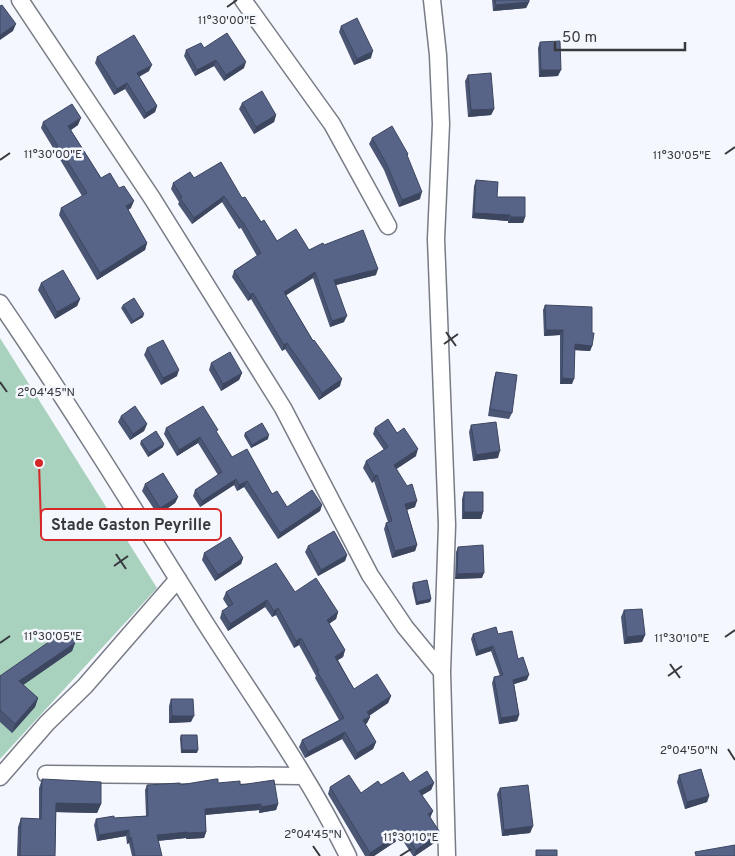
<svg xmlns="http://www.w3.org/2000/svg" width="735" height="856" viewBox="0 0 735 856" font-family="Overpass,sans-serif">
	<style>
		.green { fill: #a8d2bd }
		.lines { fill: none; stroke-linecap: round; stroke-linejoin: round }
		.minor-casing { stroke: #787c86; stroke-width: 19 }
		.minor { stroke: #fff; stroke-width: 16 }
		.wall { fill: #4b5675 }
		.shaded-wall { fill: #3d465f }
		.building { fill: #576488; stroke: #3d465f }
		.ticks { fill: none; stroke: #37393e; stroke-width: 2 }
		.ticks-label { font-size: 12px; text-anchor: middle; fill: #37393e; stroke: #f5f7fe; stroke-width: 5; stroke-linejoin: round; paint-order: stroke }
		.leader { fill: none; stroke: #d62828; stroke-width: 2 }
		.callout-dot { fill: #d62828; stroke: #f5f7fe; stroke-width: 2 }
		.callout { fill: #f5f7fe; stroke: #d62828; stroke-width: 2 }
		.callout-label { font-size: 16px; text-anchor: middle; font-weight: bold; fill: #37393e }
	</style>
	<rect width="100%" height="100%" fill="#f5f7fe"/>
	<path class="green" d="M0,338L157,588L0,759Z"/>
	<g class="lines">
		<defs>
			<path id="minor" d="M20,0L152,198L283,408L370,575L405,627L442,672
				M243,0L332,124L388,226
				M432,0L438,55L441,124L436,239L447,525L442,672L447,856
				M0,303C71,407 137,514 204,621C253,698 308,774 348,856
				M46,774L304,776
				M0,777L47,723L85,686L178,579"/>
		</defs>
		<use href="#minor" class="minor-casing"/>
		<use href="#minor" class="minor"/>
	</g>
	<path class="wall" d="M492,0H529V2L526,8L493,11Z
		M341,26L371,58L354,65L339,32Z
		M540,42L558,76L539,77L538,48Z
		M204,48L244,68L224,81L214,66L195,76L184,56L186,50Z
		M97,57L149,71L139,77L157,106L155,112L144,119L125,89L114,95L95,63Z
		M468,75L494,109L491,115L468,117L465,81Z
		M242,103L276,115L274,122L254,134L239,109Z
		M43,122L78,125L71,130L101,178L131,208L128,210L147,243L145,250L97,280L59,215L61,208L82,196L41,128Z
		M372,138L408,154L407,157L420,199L399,207L384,170L369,144Z
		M194,178L242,198L277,241L309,250L324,245L376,275L336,285L344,322L330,327L313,278L286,295L340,386L319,400L285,349L282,351L251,299L248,301L232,277L234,271L257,256L241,228L239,229L222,202L192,224L178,204L179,202L171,189L173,183Z
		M476,180L497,197L525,217L523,223H508V221L472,218L474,186Z
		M41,283L80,299L77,306L55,319L38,290Z
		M123,305L143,317L131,324L121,308Z
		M545,305L592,333V346L590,351L575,350L572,384H560V335L544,336L543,310Z
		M147,348L177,376L161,385L144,355Z
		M211,363L242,373L239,380L221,391L209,370Z
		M496,372L512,413L509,419L488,416L494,378Z
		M121,416L147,424L144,431L130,440L118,422Z
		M471,425L498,458L473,461L469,432Z
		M166,428L217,433L232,457L287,507L322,505L320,511L278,539L244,487L237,491L234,485L200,507L193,496L195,490L218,475L198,443L177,456L164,434Z
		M375,428L397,433L416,456L396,469L415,507L407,510L417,545L415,551L392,558L384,529L386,523L388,522L374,481L372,483L363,468L366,461L384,450L373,434Z
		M245,433L268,439L251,448L244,436Z
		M141,441L163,447L148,457L140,444Z
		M145,484L178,497L175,503L158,515L142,491Z
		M464,492L483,512L481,519H462V499Z
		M308,546L347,555L345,561L318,576L305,552Z
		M458,547L482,578L455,579L456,552Z
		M204,553L243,558L241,564L215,581L202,560Z
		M413,583L431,599L430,602L416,605L412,587Z
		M226,592H295L338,612L336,619L329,624L345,650L343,657L338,660L354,689L391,696L388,703L369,716L370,717L367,723L365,725L376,742L373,749L355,760L342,739L305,758L299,747L302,740L339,720L315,678L316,676L299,645L294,648L276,615L272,617L265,607L228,631L220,618L222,611L228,607L223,599Z
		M624,610L645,635L642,642L624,644L621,617Z
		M473,634H498L518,659L527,680L514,684L519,715L517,721L499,724L492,683L494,677L500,676L491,651L476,656L471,639Z
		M75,643L72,651L23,685L38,698L35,707L12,733L0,722V676Z
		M171,699L191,722L169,723V706Z
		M181,735L197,753H181L180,738Z
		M679,775L709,796L707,802L685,809L677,782Z
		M42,779L101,804L97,813L56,812L55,856H17L18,827L21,818L39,819V788Z
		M410,782L434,783L431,790L422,795L433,811L430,817L437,841L415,856H413L401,838L374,856H365L328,794L330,787L361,793Z
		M218,783L240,785L278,804L276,810L259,813V810L205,815L206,832L204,838L186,839V838L158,841L162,856H132L129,843L127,844L126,836L97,841L94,825L96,819L146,816L145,790L147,785H180Z
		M500,788L533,826L530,833L502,836L497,794Z"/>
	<path class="shaded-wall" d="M529,2L526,8L493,11L496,5Z
		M16,24L13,31L0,40V35Z
		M373,51L371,58L354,65L357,59Z
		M216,60L214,66L195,76L197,70Z
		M246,62L244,68L224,81L226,75Z
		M152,65L149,71L134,79L137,73Z
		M541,70H561L558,76L539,77Z
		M127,83L125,89L114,95L117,89Z
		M157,106L155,112L144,119L146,113Z
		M494,109L491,115L468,117L471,110Z
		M276,115L274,122L254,134L256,127Z
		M81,118L78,125L66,133L68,126Z
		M422,192L420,199L399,207L402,200Z
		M224,196L222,202L192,224L194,218Z
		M134,201L131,208L123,213L126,206Z
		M474,213L510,215L508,221L472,218Z
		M511,217H525L523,223H508Z
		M147,243L145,250L97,280L100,273Z
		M378,269L376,275L332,286L334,280Z
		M315,272L313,278L282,298L284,292Z
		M253,293L251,299L248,301L250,295Z
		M80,299L77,306L55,319L57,312Z
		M144,314L143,317L131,324L133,321Z
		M347,316L344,322L330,327L332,321Z
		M546,330H563L560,335L544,336Z
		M287,343L285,349L282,351L284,345Z
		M575,344L592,346L590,351L573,350Z
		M179,370L177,376L161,385L163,378Z
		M242,373L239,380L221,391L223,384Z
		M562,378L574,379L572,384H560Z
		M342,379L340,386L319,400L322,393Z
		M147,424L144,431L130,440L133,434Z
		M269,435L268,439L251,448L252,445Z
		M200,437L198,443L177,456L179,450Z
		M164,444L163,447L148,457L149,453Z
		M418,449L416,456L392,472L394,465Z
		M500,451L498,458L473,461L476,455Z
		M377,475L374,481L372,483L374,476Z
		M236,479L234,485L200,507L202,501Z
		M247,481L244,487L237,491L239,485Z
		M178,497L175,503L158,515L160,508Z
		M417,501L415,507L403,511L405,504Z
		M322,505L320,511L278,539L280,533Z
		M464,512H483L481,519H462Z
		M417,545L415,551L392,558L395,551Z
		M347,555L345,561L318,576L321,570Z
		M243,558L241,564L215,581L218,575Z
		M484,573L482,578L455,579L457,574Z
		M431,599L430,602L416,605L417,602Z
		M267,600L265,607L228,631L230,624Z
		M278,608L276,615L272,617L274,611Z
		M338,612L336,619L324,627L327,620Z
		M645,635L642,642L624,644L627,637Z
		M301,638L299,645L294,648L296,641Z
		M75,643L72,651L16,690L19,681Z
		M493,646L491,651L476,656L478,651Z
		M345,650L343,657L333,663L335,657Z
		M529,675L527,680L511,685L513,680Z
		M391,696L388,703L364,719L367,712Z
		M38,698L35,707L12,733L15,724Z
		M519,715L517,721L499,724L501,718Z
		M172,716H194L191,722L169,723Z
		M370,717L367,723L360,727L363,720Z
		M345,732L342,739L305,758L308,752Z
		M376,742L373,749L355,760L357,753Z
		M182,750H198L197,753H181Z
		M434,783L431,790L416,799L419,791Z
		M709,796L707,802L685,809L687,802Z
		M56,803L101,804L97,813L53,812Z
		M261,804L259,810L203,815L205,809Z
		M278,804L276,810L259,813L261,807Z
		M433,811L430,818L428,814Z
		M533,826L530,833L502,836L504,830Z
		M129,830L126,836L97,841L99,835Z
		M404,830L401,838L374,856H369L370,853Z
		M188,832L186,838L155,841L157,835Z
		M206,832L204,838L186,839L188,833Z
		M439,834L437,841L415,856H414L416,850Z
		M131,837L129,843L127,844L129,838Z"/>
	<path class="building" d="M495,0H529V2L496,5Z
		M2,5L16,24L0,35V6Z
		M357,18L373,51L357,59L341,26Z
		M227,33L246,62L226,75L216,60L197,70L186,50L201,43L204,48Z
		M134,35L152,65L137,73L157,106L146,113L127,83L117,89L97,57Z
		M560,41L561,70H541L540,42Z
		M491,73L494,109L471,110L468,75Z
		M262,91L276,115L256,127L242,103Z
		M72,104L81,118L68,126L101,178L110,173L119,188L124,186L134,201L126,206L147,243L100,273L61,208L87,193L43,122Z
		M392,126L408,154L407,155L422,192L402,200L386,163L372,138Z
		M221,162L242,198L245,197L261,222L264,220L277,241L296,229L309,250L323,243L324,245L363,230L378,269L334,280L347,316L332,321L315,272L284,292L313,341L314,340L342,379L322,393L287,343L284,345L253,293L250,295L234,271L261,253L243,222H242L224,196L194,218L180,198L182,197L173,183L190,172L194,178Z
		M476,180L498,182L497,197H525V217H511L510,215L474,213Z
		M63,270L80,299L57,312L41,283Z
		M134,298L144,314L133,321L123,305Z
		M545,305L592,307V333H594L592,346L575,344L574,379L562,378L563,330H546Z
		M163,340L179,370L163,378L147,348Z
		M230,352L242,373L223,384L211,363Z
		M496,372L517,375L512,413L490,409Z
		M135,406L147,424L133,434L121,416Z
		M203,406L218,430L216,431L232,457L247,449L272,494L277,491L287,507L312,490L322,505L280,533L247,481L239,485L236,479L202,501L195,490L222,472L200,437L179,450L166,428Z
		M388,419L397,433L404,428L418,449L394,465L407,486L412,484L417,501L405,504L417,545L395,551L386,523L392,521L377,475L374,476L366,461L388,447L375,428Z
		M496,422L500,451L476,455L471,425Z
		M262,423L269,435L252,445L245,433Z
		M156,431L164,444L149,453L141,441Z
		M163,473L178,497L160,508L145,484Z
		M464,492H483V512H464Z
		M334,531L347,555L321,570L308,546Z
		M230,537L243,558L218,575L204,553Z
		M483,545L484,573L457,574L458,547Z
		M276,563L295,592L316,578L338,612L327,620L345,650L335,657L354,689L377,674L391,696L367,712L370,717L363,720L376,742L357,753L345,732L308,752L302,740L344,718L317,671H319L301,638L296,641L278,608L274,611L267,600L230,624L222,611L233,604L226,592Z
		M427,580L431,599L417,602L413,583Z
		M642,609L645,635L627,637L624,610Z
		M496,627L498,634L512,631L518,659L523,657L529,675L513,680L519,715L501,718L494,677L503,675L493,646L478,651L473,634Z
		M66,630L75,643L19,681L38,698L15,724L0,710V676Z
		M171,699H193L194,716H172Z
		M181,735H197L198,750H182Z
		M701,769L709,796L687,802L679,775Z
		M427,771L434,783L419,791L433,811L428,814L439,831V834L416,850L404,830L370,853L330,787L349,775L361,793L378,781L381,785L403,772L410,782Z
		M42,779L101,782V804L56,803L55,856H20L21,818L41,819Z
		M216,779H218V783L240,781V785L274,780L278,804L261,807V804L205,809L206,832L188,833V832L157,835L162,856H135L131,837L129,838V830L99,835L96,819L114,816V818L148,816L147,785L180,783V785Z
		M528,785L533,826L504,830L500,788Z
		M735,845V856H696L695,852Z
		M536,850H557V856H536Z"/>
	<path class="ticks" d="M227,7L237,0M725,154L735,147M0,160L10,153M446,332L456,346M444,344L458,334M0,382L7,392M116,554L126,569M114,566L128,556M725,637L735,630M0,643L10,636M670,664L680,678M668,676L682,666M728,749L735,760M313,846L320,856M400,856L411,849"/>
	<g class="ticks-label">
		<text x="227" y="24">11°30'00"E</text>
		<text x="53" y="158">11°30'00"E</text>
		<text x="682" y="159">11°30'05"E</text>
		<text x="46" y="396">2°04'45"N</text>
		<text x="53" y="640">11°30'05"E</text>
		<text x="682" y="642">11°30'10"E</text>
		<text x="689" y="754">2°04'50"N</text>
		<text x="313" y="838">2°04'45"N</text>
		<text x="411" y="841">11°30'10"E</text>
	</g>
	<path class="leader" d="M39 463L41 524"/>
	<circle class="callout-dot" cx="39" cy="463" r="5"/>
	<rect class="callout" x="41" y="509" width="180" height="31" rx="5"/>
	<g class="callout-label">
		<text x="131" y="530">Stade Gaston Peyrille</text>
	</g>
	<path d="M555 42v8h130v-8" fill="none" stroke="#37393e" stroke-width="2.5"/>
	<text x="562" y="42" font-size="15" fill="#37393e" stroke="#f5f7fe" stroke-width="4" paint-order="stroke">50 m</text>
</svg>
